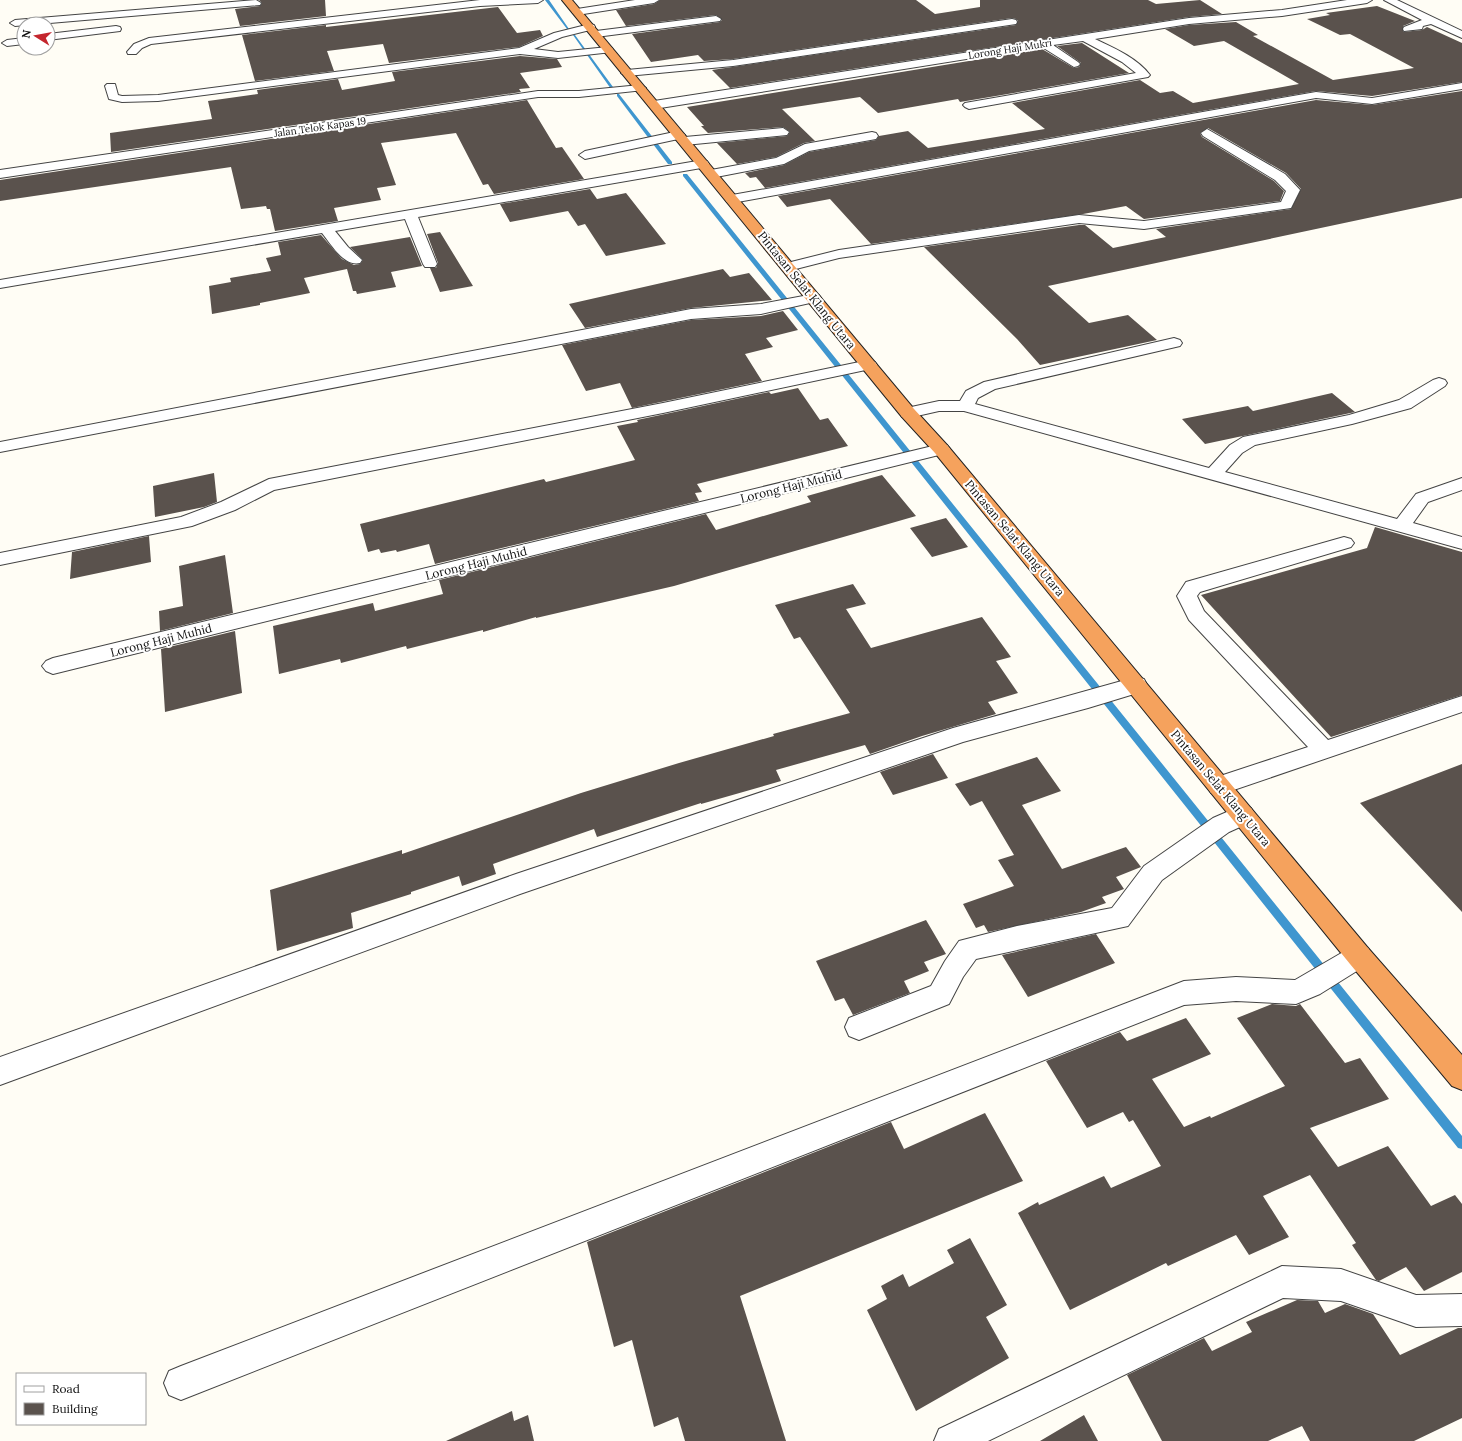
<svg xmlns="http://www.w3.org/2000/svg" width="1462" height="1441" viewBox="0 0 1462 1441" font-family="Lora,serif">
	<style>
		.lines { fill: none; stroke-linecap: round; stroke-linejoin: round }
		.stream { fill: #3f96cf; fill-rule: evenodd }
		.building { fill: #5a524d }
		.minor-casing { stroke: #444; stroke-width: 2 }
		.highway-casing { stroke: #222; stroke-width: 2 }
		.minor { fill: #fff; fill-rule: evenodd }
		.highway { fill: #f5a25d; fill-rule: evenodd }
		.labels { text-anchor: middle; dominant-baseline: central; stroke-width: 4; stroke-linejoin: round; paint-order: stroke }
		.far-street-label { font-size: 10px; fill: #111; stroke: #fff }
		.street-label { font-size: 12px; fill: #111; stroke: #fff }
	</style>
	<rect width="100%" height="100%" fill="#fffdf5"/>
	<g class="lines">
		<path class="stream" d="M545,0H549L569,29H567Z
			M573,35H575L613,87V89H611Z
			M617,94H619L672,162V164H668L617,96Z
			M683,174H687L1462,1136V1149L1458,1148L683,176Z"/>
	</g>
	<path class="building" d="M259,0H325L326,16L240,26L235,9L260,6L262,3Z
		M660,0H916L935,14L980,7V0H1148L1156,4L1200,0L1222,14L1189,17L730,88L712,70L1016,25L1018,21L1016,19L1012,18L733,59L704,61L698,55L651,62L632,34L720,22L722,20L716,15L626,26L616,10L654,4Z
		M1377,6L1415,21L1403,26V32L1422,30L1427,27L1462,43V82L1372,96L1316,91L765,188L756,177L750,178L745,173L784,165L809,152L876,140L879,136L908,131L928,148L1045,129L1012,103L1140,80L1160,93L1173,91L1193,103L1299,84L1224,41L1194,46L1165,29L1189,25L1236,22L1258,35L1253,36L1333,80L1414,68L1350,34L1340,35L1307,19L1330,15L1326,13Z
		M498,7L517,33L540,30L543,36L519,47L389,63L383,44L327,51L334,71L255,81L242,35L326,25V27Z
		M1082,43L1129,73L984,98L960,102L958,99L878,113L860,97L782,109L815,141L804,143L776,157L737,164L717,143L787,136L790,132L783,127L708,133L701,126H704L687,107L1042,49L1074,68L1079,67L1081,63L1057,46Z
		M520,56L557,59L562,67L520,73L530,88L519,89L521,92L111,152L110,133L212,119L208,101L258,94L257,90L338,79L342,90L395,81L392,72Z
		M1462,91V198L1048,286L1089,323L1128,315L1157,340L1040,365L1017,339L924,247L1079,225H1085L1113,248L1166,237L1156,229L1291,209L1301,189L1286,173L1208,128L1200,133L1202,137L1274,181L1284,191L1280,201L1144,219L1126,206L1083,214L871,244L830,199L787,207L778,196L1316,100L1372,105Z
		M527,100L556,148L562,147L584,179L494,194L488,184L483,185L456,133L381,143L396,185L377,188L381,200L334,208L338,221L275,231L270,209H267L266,206L241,209L231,167L0,201V180Z
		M590,189L597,199L626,193L666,244L606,256L585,224L578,226L568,211L510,222L500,204Z
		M440,232L473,286L440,292L430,268H436L438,263L427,234Z
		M321,235L342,259L354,265L360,264L363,260L350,247L410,237L422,266L391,272L396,287L357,294L356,291H353L347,269L304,278L310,293L260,303V305L212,314L209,286L231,282L230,278L271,271L266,258L281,255L278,242Z
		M723,269L730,277L749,273L772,300L691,308L585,328L569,304Z
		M783,311L798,330L766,338L773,347L745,354L762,381L632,408L620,383L586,391L562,345L691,320L761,316Z
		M798,388L820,420L828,418L848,446L697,484L702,492L695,493L699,501L435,564L429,544L397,552L396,550L381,553L379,549L368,552L360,524L544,479L546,482L635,460L617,426L638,422L637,420L769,392L771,394Z
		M1332,393L1355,412L1205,444L1182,419L1248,406L1253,411Z
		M214,473L217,502L204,507L155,517L153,486Z
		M882,475L916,516L674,586L536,618V617L483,632V630L407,649L406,646L341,663L340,659L279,674L273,626L373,603L375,611L443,594L439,580L706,514L716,530L811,502L807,496Z
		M946,518L968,547L932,557L910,528Z
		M1375,527L1462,552V695L1331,737L1201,595L1367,548Z
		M149,536L151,562L70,579L72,552Z
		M225,555L233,613L160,631L159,611L183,606L179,566Z
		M853,584L866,604L846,609L871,648L982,617L1011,657L996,661L1018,693L988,702L996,714L922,736L870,754L865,745L776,770L781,781L701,804V803L597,837L594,829L493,864L496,874L462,886L459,876L411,892V894L351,913L353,928L277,951L270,890L402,850V854L581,793L679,763L774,736L773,734L850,713L800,637L794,639L775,605Z
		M235,631L242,693L165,712L161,649Z
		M933,754L948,778L893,795L880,772Z
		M1037,757L1061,791L1022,805L1062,869L1126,847L1141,867L1116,877L1124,889L1102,897L1106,903L1081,912L988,932L984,925L976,928L963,904L1014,886L998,860L1014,855L982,801L970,806L955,784Z
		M1462,764V912L1360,803Z
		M926,920L946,954L924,962L929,971L904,981L910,993L853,1015L844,998L835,1001L816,961Z
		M1096,934L1115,963L1028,997L1002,955Z
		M1272,1004L1296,1006L1300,1004L1345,1063L1360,1058L1389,1099L1310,1128L1338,1167L1388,1146L1431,1206L1455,1195L1462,1204V1272L1424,1291L1406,1267L1379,1281L1376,1280L1352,1245L1356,1243L1310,1175L1263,1196L1289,1237L1249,1255L1236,1235L1168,1266L1166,1263L1070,1310L1018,1213L1038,1202L1039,1205L1104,1176L1111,1188L1161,1166L1133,1120L1129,1122L1123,1112L1087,1128L1046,1061L1120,1032L1127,1041L1186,1018L1211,1054L1152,1079L1184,1127L1210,1116L1211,1118L1285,1086L1237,1018Z
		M985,1113L1023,1181L740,1296L786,1441H685L678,1417L654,1427L632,1340L614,1347L587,1242L891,1122L904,1149Z
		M970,1238L1007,1305L986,1317L1009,1358L916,1411L867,1310L887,1299L881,1286L903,1274L909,1287L954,1263L947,1250Z
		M1297,1300L1318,1301L1325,1313L1345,1304L1373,1314L1400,1355L1458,1328H1462V1418L1414,1441H1310L1302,1426L1268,1441H1162L1127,1375L1204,1338L1212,1351L1252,1332L1246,1322Z
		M512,1411L514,1421L528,1415L534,1441H446Z
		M1084,1415L1098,1441H1040Z"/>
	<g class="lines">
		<defs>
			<path id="minor" d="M256,0L261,3L260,5L15,26L10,23L15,20Z
				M480,0H543L538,3L480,6L151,44L142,48L136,54H128L127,52L134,44L149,38Z
				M635,0H659L654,3L577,15L572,12L577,9Z
				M1347,0H1372L1367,3L1282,16L1189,24L1095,39C1114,48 1137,58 1150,75L1148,77L969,109L965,107L963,105L965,103L1136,73L1122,62L1083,41L1053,45L1078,62L1080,64L1078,66L1074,67L1042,47L654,109L648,105L654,101L1189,18L1282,10Z
				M1384,0H1397L1462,31V38L1431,24L1423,26L1422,29L1404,31L1403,29L1404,27L1422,20Z
				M716,16L721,19L720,21L596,37L591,34L596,31Z
				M1012,19L1016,20L1017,22L1016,24L733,66L627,76L621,73L627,70L733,60Z
				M590,24L594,25L595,27L594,29L562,37L534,49L558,52L608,47L612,48L613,50L612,52L558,58L520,54L158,101L122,102L109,99L105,86L107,84H115L118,95L122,96L158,95L519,48L554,33Z
				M116,26L120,27L121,29L120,31L48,40V34Z
				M24,38V44L7,46L2,43L7,40Z
				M1462,83V89L1372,104L1316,98L732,203L727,202L725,199L727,196L732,195L1316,92L1372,98Z
				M640,85L646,88L644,90L579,97H538L0,178V170L538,91H579Z
				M783,128L789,132L787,135L685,145L679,141L685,137Z
				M1207,129L1285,174L1300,190L1291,208L1144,229L1079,223L839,258L788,271L783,270L781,267L783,264L839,250L1079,215L1144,221L1281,202L1286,191L1275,180L1203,136L1201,133Z
				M679,131L685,135L683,138L585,159L579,155L585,151Z
				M872,132L876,133L878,136L876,139L809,151L784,164L711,178L705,174L711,170L776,158L805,144Z
				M703,160L707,161L709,164L707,167L418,217L437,264L435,267H425L423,264L405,219L335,231L348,247L362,260L360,263C344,267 331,244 322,233L0,288V280Z
				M814,294L819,295L821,298L819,301L761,314L691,319L0,452V442L691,309L761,304Z
				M1174,338L1180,340L1182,343L1180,346L995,389L978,398L975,404L1209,468L1230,445L1243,437L1349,415L1399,400L1433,380L1439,378L1445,380L1447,383L1445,386L1411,408L1352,424L1255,445L1242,453L1225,472L1397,519L1416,494L1462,478V490L1428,502L1413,523L1462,537V549L964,411H939L908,418L902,417L900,413L902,409L939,401H960L966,391L984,382Z
				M869,360L875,362L877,365L875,368L663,413L274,490L235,510L192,526L0,565V553L181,517L221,502L269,479L663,403Z
				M941,444L947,445L950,449L947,453L53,674L46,671L42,666L46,661L53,658Z
				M1344,537L1351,539L1354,543L1351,547L1200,592L1197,596L1204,611L1328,740L1462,696V712L1219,795L1211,793L1207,786L1211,779L1308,747L1189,620L1177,596L1186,582Z
				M1136,677L1144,679L1147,685L1144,691L1088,708L963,742L520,894L0,1085V1057L516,874L953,728Z
				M1243,805L1251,808L1255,815L1251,822L1229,832L1162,880L1128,926L976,959L963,977L949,1004L859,1040L849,1036L845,1027L849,1018L931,986L945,961L959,941L1017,926L1112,908L1144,866L1213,818Z
				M1359,944L1368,948L1372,956L1368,964L1320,994L1296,1004L1236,1001L1184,1005L181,1400L169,1395L164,1383L169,1371L181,1366L1184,981L1236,977L1295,980L1350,948Z
				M1282,1266L1341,1269L1416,1295L1462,1294V1326L1416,1327L1341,1301L1283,1298L988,1441H934L939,1429Z"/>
			<path id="highway" d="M562,0H572L914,409L947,445L1368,948L1462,1055V1090L1452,1086L1350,964L935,453L902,417Z"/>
		</defs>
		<use href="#minor" class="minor-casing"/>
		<use href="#highway" class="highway-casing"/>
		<use href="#minor" class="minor"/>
		<use href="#highway" class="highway"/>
	</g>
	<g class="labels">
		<g class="far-street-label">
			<text transform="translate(1010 49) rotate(-9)">Lorong Haji Mukri</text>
			<text transform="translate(320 127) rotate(-8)">Jalan Telok Kapas 19</text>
		</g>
		<g class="street-label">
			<text transform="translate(807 290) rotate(51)">Pintasan Selat Klang Utara</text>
			<text transform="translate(791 486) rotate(-14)">Lorong Haji Muhid</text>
			<text transform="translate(1015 538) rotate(50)">Pintasan Selat Klang Utara</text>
			<text transform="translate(476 563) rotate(-14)">Lorong Haji Muhid</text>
			<text transform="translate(161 640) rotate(-14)">Lorong Haji Muhid</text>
			<text transform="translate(1221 788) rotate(50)">Pintasan Selat Klang Utara</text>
		</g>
	</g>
	<rect x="16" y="1373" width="130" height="52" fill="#ffffff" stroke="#a0a0a0"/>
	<rect x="24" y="1386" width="20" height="6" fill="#ffffff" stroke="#a0a0a0"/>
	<text x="52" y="1393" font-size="12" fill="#111111">Road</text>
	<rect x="24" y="1403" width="20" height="12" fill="#5a524d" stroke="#a0a0a0"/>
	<text x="52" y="1413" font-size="12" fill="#111111">Building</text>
	<g transform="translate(36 36) rotate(281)"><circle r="19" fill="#ffffff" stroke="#a0a0a0"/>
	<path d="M0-3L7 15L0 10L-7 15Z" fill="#c4262e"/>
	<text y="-6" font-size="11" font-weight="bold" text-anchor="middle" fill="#111111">N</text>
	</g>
</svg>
